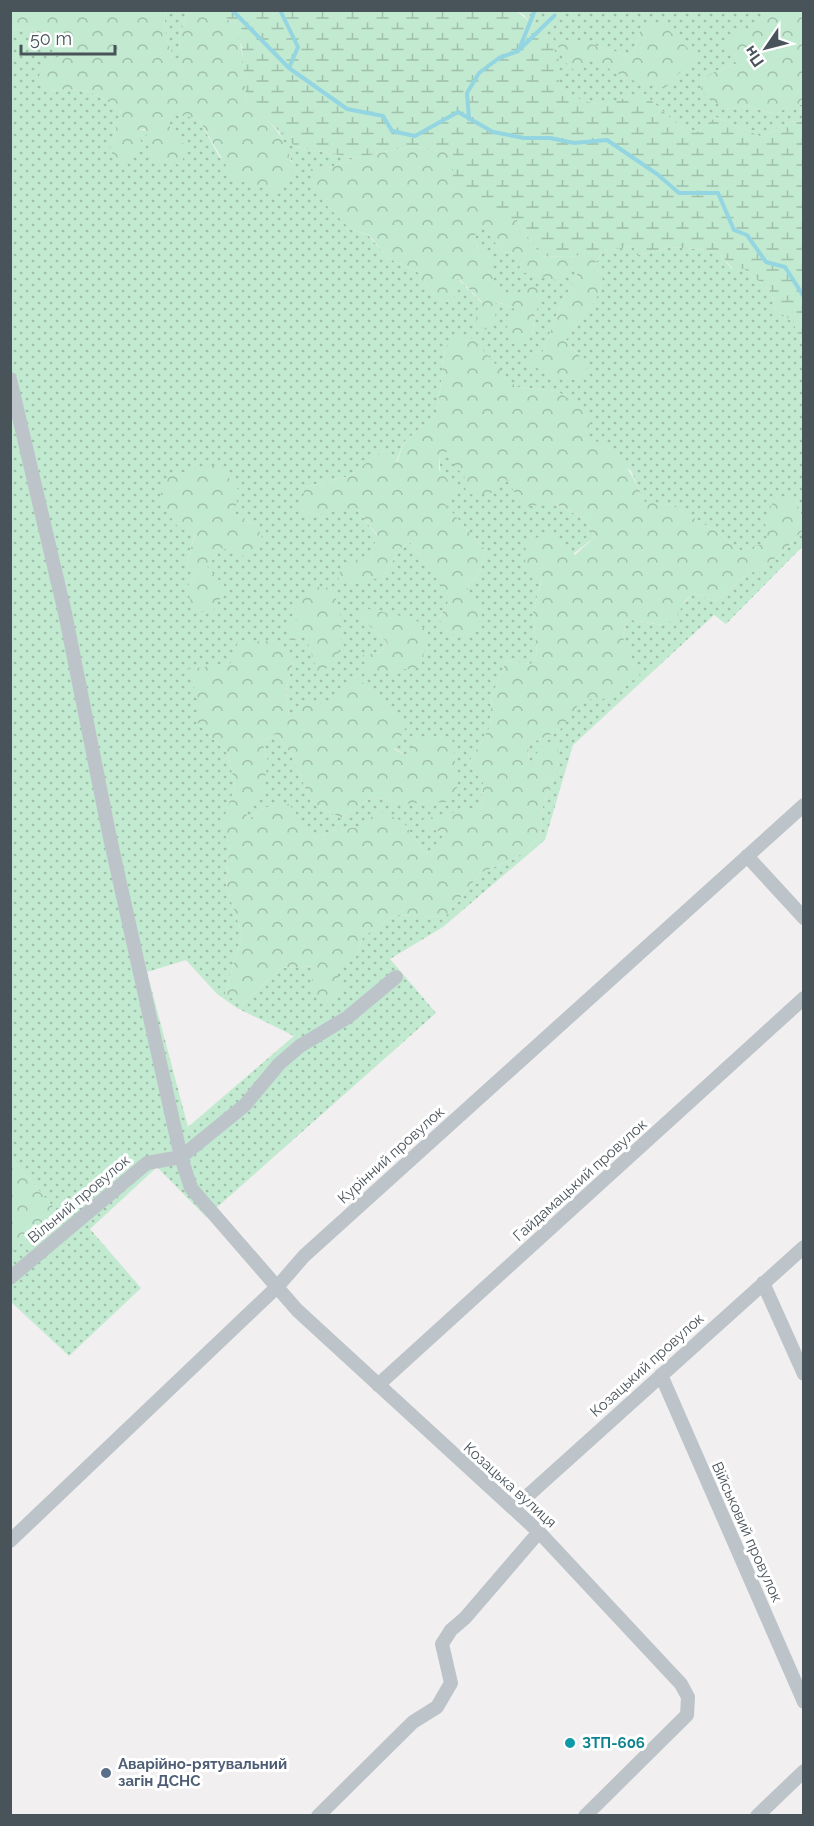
<svg xmlns="http://www.w3.org/2000/svg" width="814" height="1826" viewBox="0 0 814 1826" font-family="Raleway,sans-serif">
	<style>
		.grass { fill: url(#grass-dots); fill-rule: evenodd }
		.forest { fill: url(#forest-crowns) }
		.wetland { fill: url(#wetland-marsh) }
		.lines { fill: none; stroke-linecap: round; stroke-linejoin: round }
		.stream { stroke: #94d5e2; stroke-width: 4 }
		.minor { stroke: #bcc4ca; stroke-width: 14 }
		.culture-dot { fill: #0f9aa8; stroke: #fff; stroke-width: 2 }
		.service-dot { fill: #5c6f8a; stroke: #fff; stroke-width: 2 }
		.labels { text-anchor: middle; dominant-baseline: central; stroke-width: 6; stroke-linejoin: round; paint-order: stroke }
		.street-label { font-size: 15px; fill: #49535a; stroke: #fff }
		.culture-label { font-size: 15px; font-weight: bold; fill: #0d838f; stroke: #fff; text-anchor: start }
		.service-label { font-size: 15px; font-weight: bold; fill: #4e5e75; stroke: #fff; text-anchor: start }
	</style>
	<defs>
		<pattern id="grass-dots" width="8" height="8" patternUnits="userSpaceOnUse" patternTransform="scale(1.5)"><rect width="8" height="8" fill="#c2ead0"/><path d="M2 2h.1M6 6h.1" fill="none" stroke="#a0c0ac" stroke-width="1.8" stroke-linecap="round"/></pattern>
		<pattern id="forest-crowns" width="20" height="18" patternUnits="userSpaceOnUse" patternTransform="scale(1.5)"><rect width="20" height="18" fill="#c2ead0"/><path d="M2 6a3 3 0 1 1 6 0M12 15a3 3 0 1 1 6 0" fill="none" stroke="#a0c0ac"/></pattern>
		<pattern id="wetland-marsh" width="20" height="14" patternUnits="userSpaceOnUse" patternTransform="scale(1.5)"><rect width="20" height="14" fill="#c2ead0"/><path d="M1 5h8M5 5V1M11 12h8M15 12V8" fill="none" stroke="#a0c0ac"/></pattern>
	</defs>
	<rect width="100%" height="100%" fill="#f1efef"/>
	<path class="grass" d="M166,11H188L179,38L182,73C171,53 161,34 166,11Z
		M517,11H769L747,29L736,64L716,71L724,109L747,106L775,114L792,105H803V121L788,122L762,137L716,117L697,132L679,126L642,92C604,106 592,112 558,85L559,61L524,15ZM642,25L627,79L592,58L577,74L592,44L632,57Z
		M32,28L58,47L64,55L50,91C84,86 94,91 121,111L110,146L137,130L170,131V113L198,118L220,158L292,162L278,129L296,147L355,158L328,168L350,229L368,235L388,258L419,273L435,297L453,304L456,277L482,303L484,330L495,320V301L515,309L532,335L535,313L515,295H498C491,274 479,256 474,236L484,227L502,252L513,253L523,272L538,275L572,267L578,276L562,301L543,351L578,354L565,341L599,294L603,276L594,266L603,251L634,246V256L672,247L717,251L732,269H744L771,291L775,309L793,322L803,346V518L795,499L768,542L738,551L722,535L672,505L645,503L631,471L588,439L558,391L516,387L445,349L437,414L404,442L396,462L382,451L349,476L305,487L356,508L377,536L371,557L382,578L401,548L410,542L451,598L439,618L478,575L486,551L443,502L439,455L449,450L585,519L595,537L542,578L533,612L537,654L531,664L506,661L492,696L490,727L468,764L483,782L482,806L424,826L444,833L437,850L426,853L402,821L331,831L314,839L266,807L250,818L243,811L268,762L262,741L276,734L292,755L311,802L341,818L374,796L399,804L407,756L327,706L289,716L286,691L293,662L231,664L200,704L197,722L228,754L235,786L221,829L230,842L226,886L242,934L225,994L242,1005L281,968L313,966L336,973L356,956L363,937L395,915L445,917L480,873L516,858L540,838L543,806L559,763L529,764L528,744L559,731L623,638L626,619L662,625L694,593L716,602L738,581L779,556L803,530L804,545L726,624L714,615L573,745L545,840L443,927L390,959L436,1013L206,1217L157,1167L90,1229L141,1288L69,1356L11,1302V1252L34,1233L50,1234L68,1224L10,1157V31ZM234,514L257,525L221,548L207,567L225,588H187L194,576L186,565L195,534ZM362,619L420,668L363,655L381,652L387,642ZM186,960L217,994L237,1008L294,1036L188,1127L147,972Z"/>
	<path class="forest" d="M769,10L803,11V105H792L775,114L747,106L724,109L701,91L702,80L716,71L736,64L727,45L735,32L747,29Z
		M11,11H166C161,34 171,51 181,71L179,38L188,11C195,11 211,7 217,11C246,25 244,72 246,101C272,123 290,139 293,175L277,192L234,179L198,118L170,114V131L187,147L181,165L152,160L145,129L137,130L143,147L132,160L115,163L110,146L121,111C94,91 84,86 50,91L37,82L44,61L64,55L58,47L32,28L11,31Z
		M642,25H663L696,56L665,88L627,79L592,59L578,74L564,61L555,38L592,44L632,57Z
		M413,146L454,154L453,186L517,220L541,256L569,257L603,251L594,265L603,276L599,294L565,341L578,354L587,370L576,380L556,378L527,363L543,351L562,301L578,276L572,267L560,281L522,272L513,253L502,252L484,228L474,236L478,250L498,259L490,270L498,295H515L532,284L545,295L535,313L532,335L514,344L504,334L515,309L496,301L495,320L485,330L476,322L477,310L482,302L457,277L453,304L435,297L419,273L388,258L369,235L350,229L326,205L314,188L310,169L328,168L355,158Z
		M456,332L473,339L516,387L558,391L592,418L588,439C618,444 634,478 645,502L672,505L722,535L738,551L768,542L765,523L775,496L795,499L803,518V530L779,556L738,581L716,602L694,593L684,602L676,619L662,625L626,619L623,638L640,676L598,702L584,697L559,731L528,744L529,764L545,742H557L559,763L543,806L540,838L516,858L480,873L445,917L395,915L363,937L356,956L337,973L344,991L325,1003L311,992L313,966L281,968L242,1005L225,994L242,934L226,886L230,842L220,829L235,786L228,754L196,721L200,704L188,669L230,664L238,642L271,641L293,662L286,691L289,715L310,700L327,706L358,678L406,727L394,749L407,756L415,739L452,738L458,786L448,802L399,804L374,796L341,818L311,802L292,755L276,734L262,741L268,762L262,795L243,811L250,818L266,807L289,804L314,839L331,831L358,827L379,811L402,821L426,853L436,850L444,833L424,826L423,819L482,806L483,782L468,764L490,727L492,696L506,661L531,664L537,654L533,612L542,579L525,564L526,540L553,534L575,555L595,537L585,519L554,503L524,507L506,479L489,495L466,494L464,474L455,468L449,451L439,455V470L456,489L443,502L486,551L478,575L467,587L482,614L470,637L447,633L439,619L450,598L410,542L401,548L382,578L338,583L341,564L371,557L377,535L356,508L298,518L305,487L349,476L382,451L397,462L404,442L437,414L445,349Z
		M219,465L239,491L234,514L257,525L263,541L250,558L221,548L207,567L226,588L213,611L194,612L187,588L194,576L186,565L195,535L179,528L158,501L169,475Z
		M318,587L331,588C344,612 342,635 337,661L318,674L305,634L292,642L285,628L300,618L294,606Z
		M359,607L415,619L428,633L421,668L367,672L363,655L381,652L387,642L362,619Z
		M10,1157L68,1224L50,1234L34,1233L11,1252Z"/>
	<path class="wetland" d="M217,11H517L551,41L559,61V85C591,112 605,105 642,92L679,126L697,132L716,117L762,137L788,122L803,121V346L793,322L775,309L771,291L744,269H733L717,251L672,247L634,256V246L569,257L541,256L517,220L506,219L453,186V154L413,146L355,158L296,147L246,101L242,47L230,21Z"/>
	<g class="lines">
		<path class="stream" d="M232,10L289,68L347,109L383,116L392,131L415,136L458,112L493,132L524,138H550L574,143L607,140L657,174L679,193H718L734,230L747,235L766,262L785,267L804,297
			M280,10L298,47L289,68
			M520,47L535,10
			M469,119L467,93L479,73L499,58L518,51L554,16"/>
		<path class="minor" d="M10,379L65,613L110,838L181,1157L191,1188L297,1310L539,1532L681,1684L688,1697L687,1715L585,1816
			M747,856L804,918
			M10,1278L147,1163L181,1157L245,1105L279,1064L300,1046L348,1017L396,977
			M763,1283L804,1374
			M661,1375L804,1702
			M378,1385L804,998
			M514,1508L804,1247
			M10,1541L278,1286L304,1256L804,805
			M318,1816L413,1722L437,1707L451,1683L442,1644L451,1630L465,1618L539,1532
			M757,1816L804,1771"/>
	</g>
	<circle class="culture-dot" cx="570" cy="1743" r="6"/>
	<circle class="service-dot" cx="106" cy="1773" r="6"/>
	<g class="labels">
		<g class="street-label">
			<text transform="translate(391 1155) rotate(-42)">Курінний провулок</text>
			<text transform="translate(580 1180) rotate(-42)">Гайдамацький провулок</text>
			<text transform="translate(79 1199) rotate(-40)">Вільний провулок</text>
			<text transform="translate(647 1365) rotate(-42)">Козацький провулок</text>
			<text transform="translate(510 1485) rotate(42)">Козацька вулиця</text>
			<text transform="translate(747 1532) rotate(66)">Військовий провулок</text>
		</g>
		<g class="culture-label">
			<text x="582" y="1743">ЗТП-606</text>
		</g>
		<g class="service-label">
			<text x="118" y="1764">Аварійно-рятувальний<tspan x="118" dy="17">загін ДСНС</tspan></text>
		</g>
	</g>
	<rect width="814" height="1826" fill="none" stroke="#49535a" stroke-width="24"/>
	<g transform="translate(766 48) rotate(235)" stroke="#ffffff" stroke-width="4.5" paint-order="stroke">
	<path d="M0-4.5L10 22L0 15L-10 22Z" fill="#49535a"/>
	<text y="-9" font-size="16" font-weight="bold" text-anchor="middle" fill="#49535a">Пн</text>
	</g>
	<path d="M21 45v9h94v-9" fill="none" stroke="#49535a" stroke-width="3"/>
	<text x="30" y="45" font-size="18" fill="#49535a" stroke="#ffffff" stroke-width="4.5" paint-order="stroke">50 m</text>
</svg>
